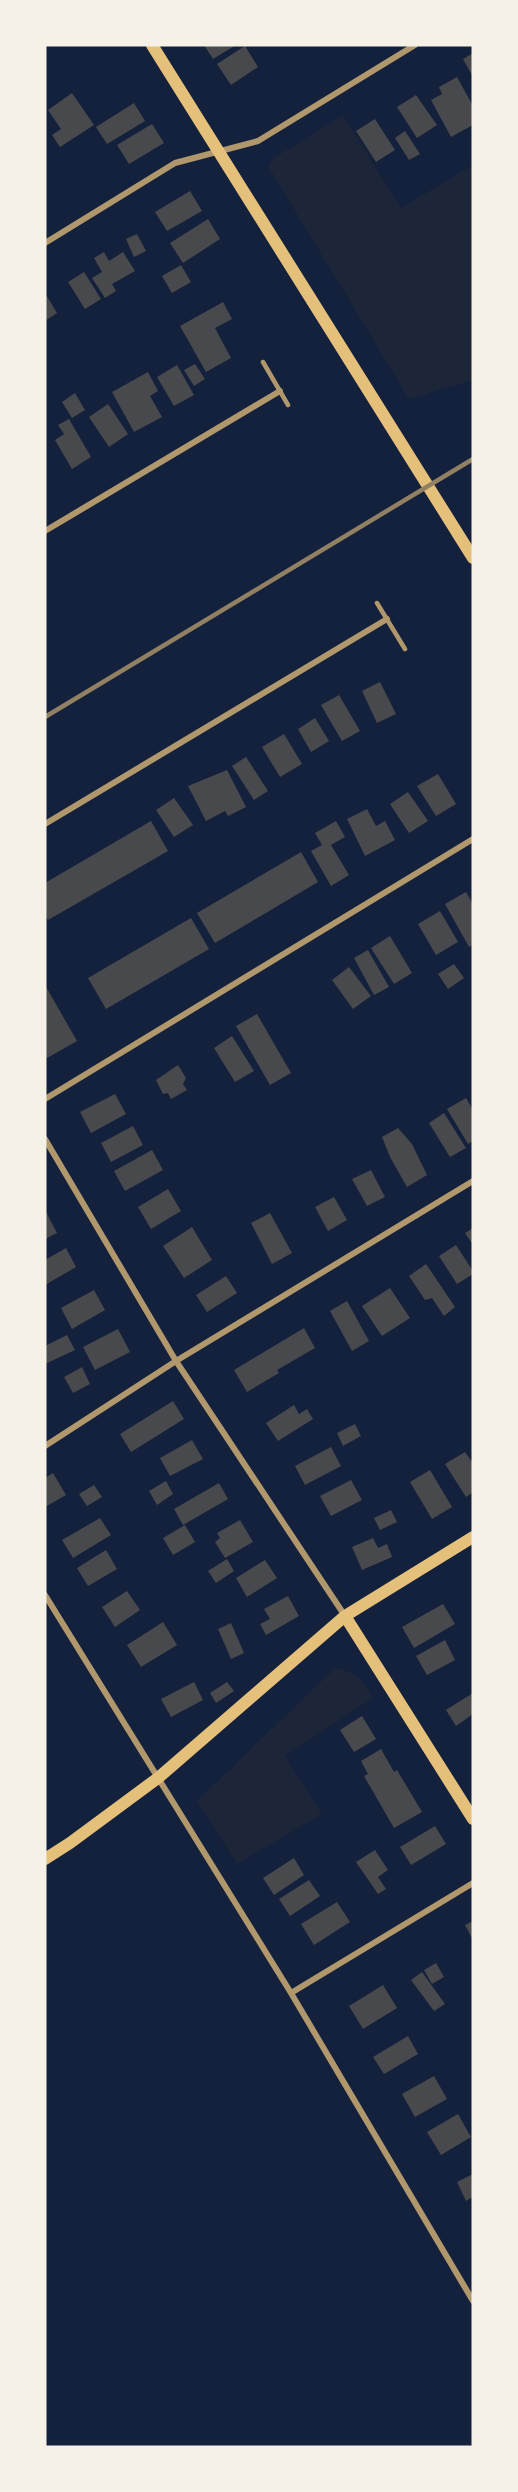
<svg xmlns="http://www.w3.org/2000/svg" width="518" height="2492" viewBox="0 0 518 2492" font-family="'Work Sans',sans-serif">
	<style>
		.green { fill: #1d2539 }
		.building { fill: #48494c }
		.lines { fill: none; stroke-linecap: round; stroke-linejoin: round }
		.service { stroke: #b1986c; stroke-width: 4.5 }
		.minor { stroke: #b1986c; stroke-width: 6 }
		.secondary { stroke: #e5c07b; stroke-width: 12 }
		.rail { stroke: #918062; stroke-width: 4.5 }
	</style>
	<rect width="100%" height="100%" fill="#14213d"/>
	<path class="green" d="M343,115L401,208L473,165V380L409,399L268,166L274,158Z
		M339,1668L358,1676L373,1698L285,1756L322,1814L237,1864L197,1801L333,1670Z"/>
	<path class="building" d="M204,45H236L213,59Z
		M245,46L258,67L231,85L217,64Z
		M473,53V77L463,59Z
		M457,77L473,106V125L451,137L431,100L442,94L439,87Z
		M72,93L94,125L60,147L52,135L61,129L48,110Z
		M416,95L437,125L417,138L397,107Z
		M134,103L145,121L107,144L96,127Z
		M375,119L395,150L376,162L356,131Z
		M152,124L164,143L129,164L117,145Z
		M405,131L420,154L409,160L395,138Z
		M190,191L202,211L167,231L155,212Z
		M208,219L220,239L183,263L170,243Z
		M137,234L146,251L134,257L126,239Z
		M104,252L109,261L123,252L135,271L112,284L116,291L105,298L92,278L102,272L94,258Z
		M181,265L191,282L172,293L162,276Z
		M84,272L101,299L85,309L68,282Z
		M45,293L57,313L45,321Z
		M223,302L232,319L215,328L231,358L206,372L180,326Z
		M195,364L205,379L194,386L184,370Z
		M177,365L194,395L174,406L157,377Z
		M148,372L158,391L150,396L162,417L134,432L112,392Z
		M75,393L85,410L72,418L62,402Z
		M108,404L128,434L109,447L89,417Z
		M69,419L91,457L72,469L55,440L64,434L58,425Z
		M380,682L396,714L377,723L362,691Z
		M339,695L360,731L342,741L321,705Z
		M315,718L329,741L311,752L298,729Z
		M284,734L302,764L280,777L262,747Z
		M246,757L268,791L254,800L232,766Z
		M227,770L246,807L228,816L225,811L206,821L188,786Z
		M438,774L456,804L436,816L417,786Z
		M408,792L428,821L409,833L390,804Z
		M174,798L193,825L174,837L156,810Z
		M367,809L376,826L385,821L395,840L365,856L347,819Z
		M151,821L168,851L48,920L45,916V883Z
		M336,821L345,837L331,845L349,875L331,886L311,851L322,845L315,833Z
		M301,852L318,882L215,943L197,913Z
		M466,892L473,904V945L469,947L445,904Z
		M440,911L458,942L436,955L418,924Z
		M191,918L209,949L106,1009L88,978Z
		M390,936L412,973L394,984L371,948Z
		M368,950L389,987L374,995L354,958Z
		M454,964L464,978L448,989L438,974Z
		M349,967L371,996L353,1009L332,980Z
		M45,985L77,1041L47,1058L45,1055Z
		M257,1014L291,1073L270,1085L236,1026Z
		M232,1036L254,1071L235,1082L214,1048Z
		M178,1065L186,1078L183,1084L187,1090L171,1099L168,1093L163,1094L156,1080Z
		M115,1094L126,1114L91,1133L80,1112Z
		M466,1098L473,1110V1141L468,1144L447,1109Z
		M444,1113L466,1148L450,1157L429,1123Z
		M133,1126L143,1145L111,1162L101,1143Z
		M398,1128L412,1144L427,1175L407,1187L390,1157L382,1137Z
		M152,1150L163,1170L125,1191L114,1171Z
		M371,1170L385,1197L367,1206L352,1179Z
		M168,1189L181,1211L151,1229L138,1207Z
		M334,1197L347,1220L328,1231L315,1207Z
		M45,1210L57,1233L45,1239Z
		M270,1213L292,1253L272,1264L251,1223Z
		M192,1227L212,1260L184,1278L163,1246Z
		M473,1228V1245L465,1233Z
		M456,1245L473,1271V1274L457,1284L439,1256Z
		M66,1248L76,1267L45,1285V1260Z
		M426,1264L455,1307L444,1316L432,1298L425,1300L409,1276Z
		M226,1276L237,1293L207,1312L196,1295Z
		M390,1288L410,1318L382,1336L362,1306Z
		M94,1290L105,1310L72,1329L61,1308Z
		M347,1301L369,1341L352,1351L330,1311Z
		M304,1328L315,1348L277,1370L279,1373L247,1392L234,1370Z
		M118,1329L130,1352L95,1370L83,1347Z
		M67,1335L75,1350L45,1364V1346Z
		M82,1367L90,1384L73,1393L64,1377Z
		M173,1401L184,1419L131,1452L120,1434Z
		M294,1405L299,1414L307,1409L313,1419L278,1441L266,1423Z
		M355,1424L361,1436L343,1446L337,1433Z
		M192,1440L203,1459L170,1476L160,1458Z
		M331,1447L341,1466L305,1485L295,1466Z
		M465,1452L473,1463V1492L466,1497L445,1464Z
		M430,1470L452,1507L432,1519L410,1482Z
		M53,1473L66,1495L45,1507V1478Z
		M351,1480L362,1500L331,1516L320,1496Z
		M166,1481L173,1494L157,1505L149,1491Z
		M219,1483L228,1499L183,1525L174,1509Z
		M94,1485L102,1497L87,1506L79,1494Z
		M391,1510L397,1522L380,1530L374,1518Z
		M100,1518L111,1535L73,1558L62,1540Z
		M240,1520L253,1542L225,1558L215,1542L220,1538L217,1533Z
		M185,1525L195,1542L173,1555L163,1538Z
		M373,1538L378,1548L387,1544L392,1557L362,1570L352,1547Z
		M106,1550L117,1569L88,1586L77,1568Z
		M227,1559L234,1571L216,1583L208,1571Z
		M265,1560L277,1578L247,1597L236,1578Z
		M127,1591L140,1610L115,1627L102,1607Z
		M288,1596L299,1616L266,1635L260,1624L270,1619L264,1609Z
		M443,1604L455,1624L414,1648L402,1627Z
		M163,1622L177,1645L141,1667L127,1645Z
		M231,1623L244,1653L231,1659L218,1629Z
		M445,1640L455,1660L427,1675L416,1656Z
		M194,1682L203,1700L171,1717L161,1699Z
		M227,1682L234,1691L216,1703L210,1693Z
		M473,1693V1714L456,1726L446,1710Z
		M362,1716L376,1739L354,1752L340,1730Z
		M381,1749L394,1772L397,1770L422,1812L394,1828L364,1776L368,1774L361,1761Z
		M435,1826L446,1844L411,1865L400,1847Z
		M375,1850L388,1870L378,1877L386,1889L378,1894L356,1862Z
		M294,1858L304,1875L274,1895L263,1878Z
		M309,1880L320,1896L290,1916L279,1899Z
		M337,1902L350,1922L314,1945L301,1924Z
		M473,1921V1940L465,1925Z
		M436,1963L444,1977L432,1984L424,1970Z
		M422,1972L445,2004L434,2011L411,1980Z
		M383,1985L397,2008L363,2029L349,2006Z
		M408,2036L418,2054L384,2074L373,2057Z
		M434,2076L447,2099L415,2117L402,2094Z
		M458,2114L471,2137L441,2155L427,2132Z
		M473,2174V2197L466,2201L457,2182Z"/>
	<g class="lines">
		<path class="service" d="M263,362L288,405
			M377,603L405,649"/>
		<path class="minor" d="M45,243L175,163L258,141L415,45
			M45,531L280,391
			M45,824L387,619
			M45,1099L473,839
			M45,1139L176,1361L345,1616
			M45,1446L176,1361L473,1181
			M45,1595L291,1993L473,2301
			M291,1993L473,1883"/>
		<path class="secondary" d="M152,45L473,558
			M345,1616L473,1819
			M45,1859L70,1843L158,1778L345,1616L473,1537"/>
		<path class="rail" d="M45,717L473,459"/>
	</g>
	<rect width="518" height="2492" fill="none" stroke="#f6f1e7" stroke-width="93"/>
</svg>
